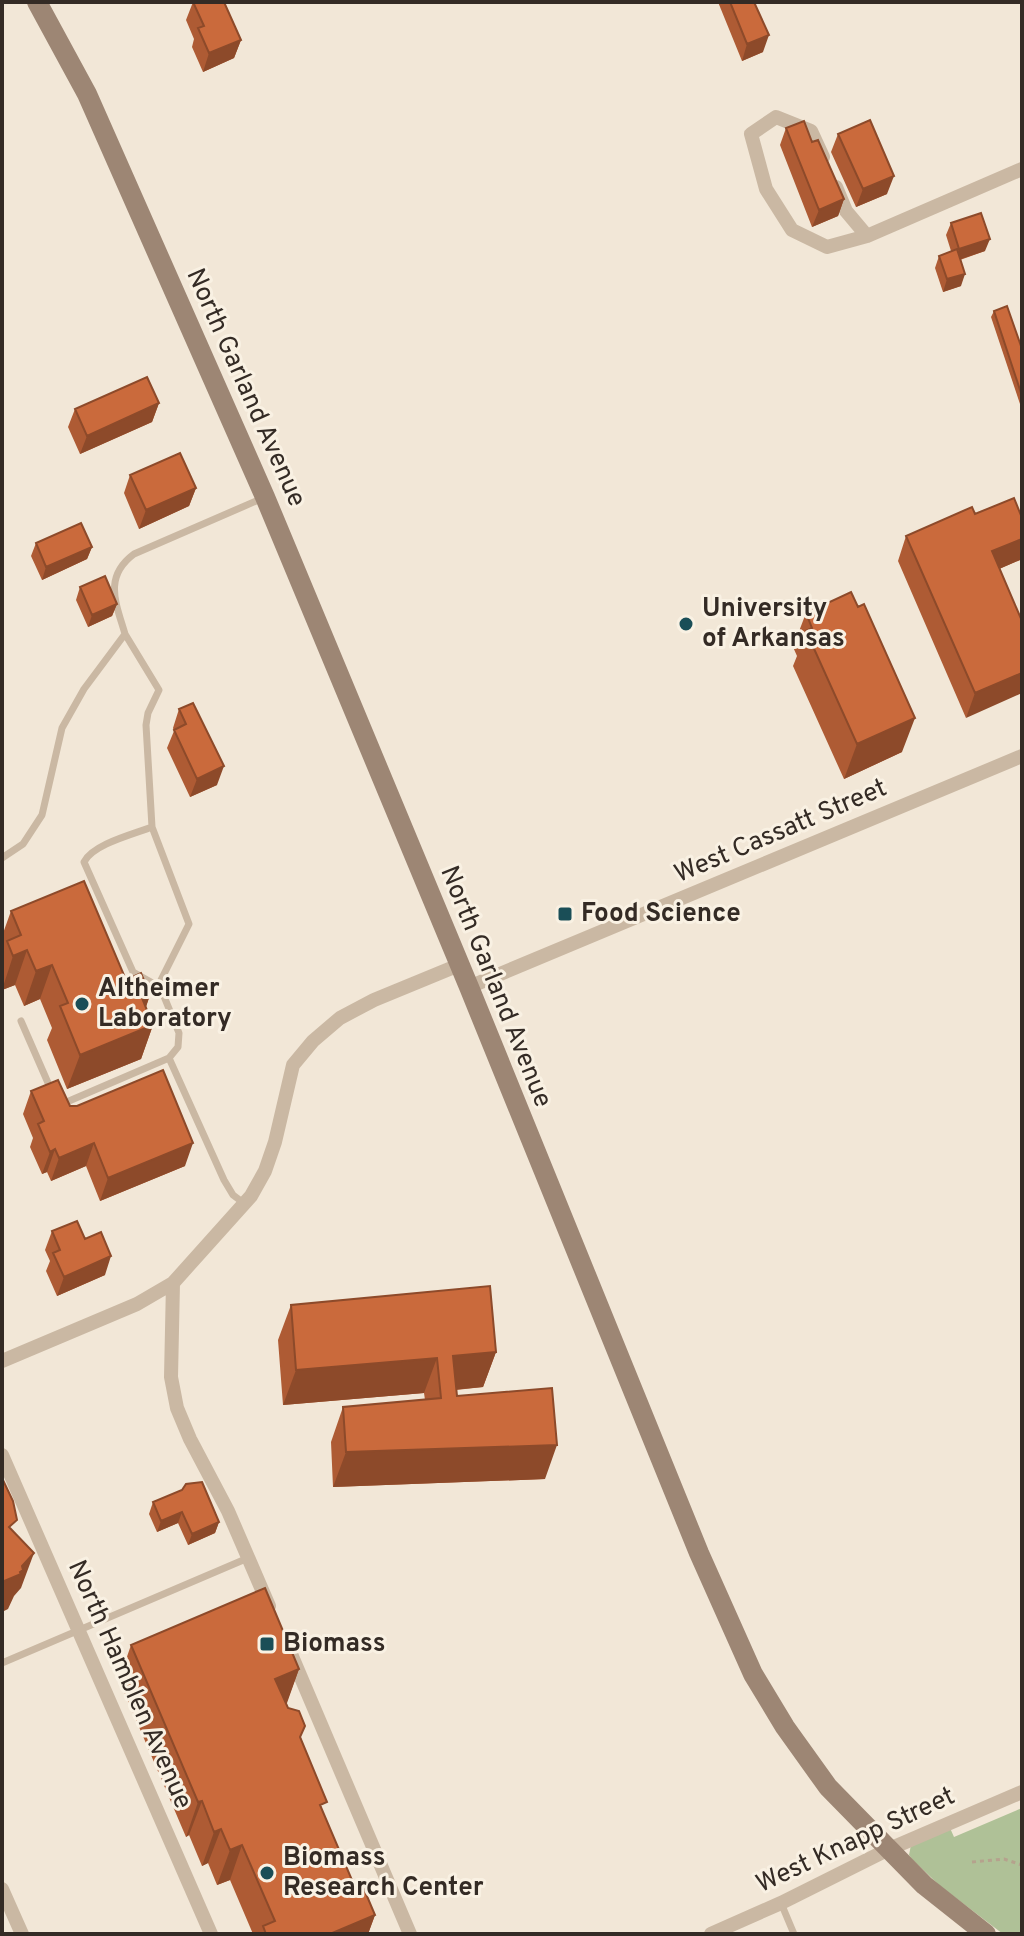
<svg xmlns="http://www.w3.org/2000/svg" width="1024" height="1936" viewBox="0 0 1024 1936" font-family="Overpass,sans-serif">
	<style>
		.green { fill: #afc197 }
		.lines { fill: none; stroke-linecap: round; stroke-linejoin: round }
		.path { stroke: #b5a28d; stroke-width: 3; stroke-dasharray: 4 4; stroke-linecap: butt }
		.lane { stroke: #cab8a3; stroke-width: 7 }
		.street { stroke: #cab8a3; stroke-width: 14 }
		.secondary { stroke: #9d8674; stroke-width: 20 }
		.wall { fill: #ae5b34 }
		.shaded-wall { fill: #8d4a2a }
		.building { fill: #ca6a3c; stroke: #8d4a2a; stroke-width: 2 }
		.poi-dot { fill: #1a4e57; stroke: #f9f1e3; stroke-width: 3 }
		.labels { text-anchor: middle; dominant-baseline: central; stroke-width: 6; stroke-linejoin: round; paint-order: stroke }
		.street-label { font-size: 26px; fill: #342b25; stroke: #f9f1e3 }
		.poi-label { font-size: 26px; font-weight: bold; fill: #342b25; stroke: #f9f1e3; text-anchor: start }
	</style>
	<rect width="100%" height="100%" fill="#f2e7d7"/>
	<path class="green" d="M1022,1808V1934H1003L939,1885L913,1860L909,1855L911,1845L950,1828L954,1837Z"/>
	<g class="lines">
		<path class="path" d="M972,1862L1004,1859L1022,1865"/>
		<path class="lane" d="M125,634L159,690L148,713L146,725L152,827L189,924L158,986
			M2,858L23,844L42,815L62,728L84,689L125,634C116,603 103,577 134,554L263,498
			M21,1021L52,1092
			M169,1058L224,1180L233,1195L245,1204
			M62,1104L169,1058L178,1047L179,1033L163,994L158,986L133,972L84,862C93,844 134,834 152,827
			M2,1663L248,1558
			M781,1903L794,1934"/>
		<path class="street" d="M823,157L811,131L776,117L751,134L766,189L792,230L827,247L867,236L1022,169
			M836,187L846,211L867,236
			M469,987L1022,756
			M173,1283L171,1377L177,1408L190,1439L228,1511L269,1606
			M2,1361L137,1304L173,1283L251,1196L265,1171L275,1142L293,1065L313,1041L340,1018L374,1000L459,965
			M2,1455L211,1934
			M291,1654L410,1934
			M2,1889L22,1934
			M711,1934L781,1903L887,1850L1022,1792"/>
		<path class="secondary" d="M37,2L87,94L265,497L469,987L699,1553L753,1674L785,1727L828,1787L924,1885L986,1934"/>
	</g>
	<path class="wall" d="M193,2L241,40L234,58L203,72L192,47L194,39L186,20Z
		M718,2H754L763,52L742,61Z
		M786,128L812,142L844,199L838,216L812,227L780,145Z
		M838,134L887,194L856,207L831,152Z
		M951,223L985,251L960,260L961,286L943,292L935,268L939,256L951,251L946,235Z
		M994,311L1022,349V410L991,317Z
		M159,403L152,422L80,454L68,427L75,409Z
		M130,475L196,488L189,506L139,529L124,493Z
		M975,514L1020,560L999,569L1022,621L966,718L898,561L906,536Z
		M36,543L92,547L87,559L42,580L31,556Z
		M80,587L117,604L112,616L88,627L76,600Z
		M806,613L902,752L844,779L793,666L797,656L793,647Z
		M179,709L217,785L190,797L167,748L174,731L173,728Z
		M11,911L150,995L146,1007L153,1025L141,1059L67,1089L47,1040L52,1028L40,999L24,1006L15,985L2,990V936Z
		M31,1091L70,1106L185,1166L100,1201L86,1166L51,1181L47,1172L42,1174L30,1147L33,1138L23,1114Z
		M52,1231L85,1239L105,1275L57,1296L46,1271L50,1261L45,1250Z
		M291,1305L496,1352L483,1387L456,1390L457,1396L545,1479L333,1487L331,1442L343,1407L425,1400L424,1393L283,1405L278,1340Z
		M153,1502L219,1522L215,1533L188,1545L178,1523L157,1532L149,1514Z
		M131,1645L299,1669L286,1704L301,1738L323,1812L357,1892L375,1915L368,1934H253L230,1880L217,1885L208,1863L202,1866L189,1835L186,1837L119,1680Z"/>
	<path class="shaded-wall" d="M769,35L763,52L742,61L747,44Z
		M241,40L234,58L203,72L209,53Z
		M894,176L887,194L856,207L863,189Z
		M844,199L838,216L812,227L819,210Z
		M990,239L985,251L955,261L959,249Z
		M965,274L961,286L943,292L947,279Z
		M159,403L152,422L80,454L87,436Z
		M196,488L189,506L139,529L146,510Z
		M1022,539V555L1020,560L983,576L992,551Z
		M92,547L87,559L42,580L46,567Z
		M117,604L112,616L88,627L92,615Z
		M1022,673V693L966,718L975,693Z
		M915,718L902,752L844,779L857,744Z
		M224,766L217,785L190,797L197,779Z
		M27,950L15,985L2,990L13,956Z
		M52,965L40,999L24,1006L36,971Z
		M150,995L138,1029L142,998Z
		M153,1025L141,1059L67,1089L80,1055Z
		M94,1143L86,1166L51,1181L59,1158Z
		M193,1143L185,1166L100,1201L108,1178Z
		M55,1149L47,1172L42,1174L50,1152Z
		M111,1256L105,1275L57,1296L64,1277Z
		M496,1352L483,1387L441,1391L453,1356Z
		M437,1358L424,1393L283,1405L296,1370Z
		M557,1445L545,1479L333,1487L346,1452Z
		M182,1512L178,1523L157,1532L161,1521Z
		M219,1522L215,1533L188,1545L192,1534Z
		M34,1553L21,1588L14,1596L8,1609L2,1612V1582L22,1566Z
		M299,1669L287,1703L263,1714L275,1679Z
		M202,1801L189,1835L186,1837L198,1802Z
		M221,1829L208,1863L202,1866L214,1832Z
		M242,1845L230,1880L217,1885L230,1850Z
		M375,1915L368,1934H330Z"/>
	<path class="building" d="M193,2H224L241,40L209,53L198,28L204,26Z
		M730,2H754L769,35L747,44Z
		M870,120L894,176L863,189L838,134Z
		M804,121L812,142L818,140L844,199L819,210L786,128Z
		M981,213L990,239L959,249L951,223Z
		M957,249L965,274L947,279L939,256Z
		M1007,306L1022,349V396L994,311Z
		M147,377L159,403L87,436L75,409Z
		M180,453L196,488L146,510L130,475Z
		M1014,498L1022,518V539L992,551L1022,621V673L975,693L906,536L972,507L975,514Z
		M81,523L92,547L46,567L36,543Z
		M105,576L117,604L92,615L80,587Z
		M851,592L858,607L864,604L915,718L857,744L806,631L812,628L806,613Z
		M193,703L224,766L197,779L174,730L186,724L179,709Z
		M84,881L126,980L141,973L150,995L142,998L153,1025L80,1055L60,1006L68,1003L52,965L36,971L27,950L13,956L7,941L21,935L11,911Z
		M163,1070L193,1143L108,1178L94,1143L59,1158L55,1149L50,1152L38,1124L44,1121L31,1091L58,1080L70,1106H77Z
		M77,1221L85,1239L101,1232L111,1256L64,1277L53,1253L60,1250L52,1231Z
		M490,1286L496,1352L453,1356L457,1396L552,1388L557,1445L346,1452L343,1407L441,1398L437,1358L296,1370L291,1305Z
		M2,1478L13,1501L17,1520L9,1527L34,1553L22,1566L23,1570L20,1572L21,1574L2,1582Z
		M202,1482L219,1522L192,1534L182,1512L161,1521L153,1502L182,1490L186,1484Z
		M265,1588L299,1669L275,1679L288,1708L299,1711L305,1726L300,1737L327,1802L320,1805L357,1892L364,1889L375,1915L330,1934H266L263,1926L275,1921L242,1845L230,1850L221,1829L214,1832L202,1801L198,1802L131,1645Z"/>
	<g class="poi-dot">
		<circle cx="686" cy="624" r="8"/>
		<rect x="557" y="906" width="16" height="16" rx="4"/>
		<circle cx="82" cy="1004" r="8"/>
		<rect x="259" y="1636" width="16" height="16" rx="4"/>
		<circle cx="267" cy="1873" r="8"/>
	</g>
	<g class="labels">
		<g class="street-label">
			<text transform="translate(245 388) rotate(66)">North Garland Avenue</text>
			<text transform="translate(781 832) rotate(-23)">West Cassatt Street</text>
			<text transform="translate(495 987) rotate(68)">North Garland Avenue</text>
			<text transform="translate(129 1685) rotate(66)">North Hamblen Avenue</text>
			<text transform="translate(856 1841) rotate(-25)">West Knapp Street</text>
		</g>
		<g class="poi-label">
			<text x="702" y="609">University<tspan x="702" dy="30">of Arkansas</tspan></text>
			<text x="581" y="914">Food Science</text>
			<text x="98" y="989">Altheimer<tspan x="98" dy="30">Laboratory</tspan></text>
			<text x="283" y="1644">Biomass</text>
			<text x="283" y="1858">Biomass<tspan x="283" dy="30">Research Center</tspan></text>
		</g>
	</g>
	<rect width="1024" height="1936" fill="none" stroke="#342b25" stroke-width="8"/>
</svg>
